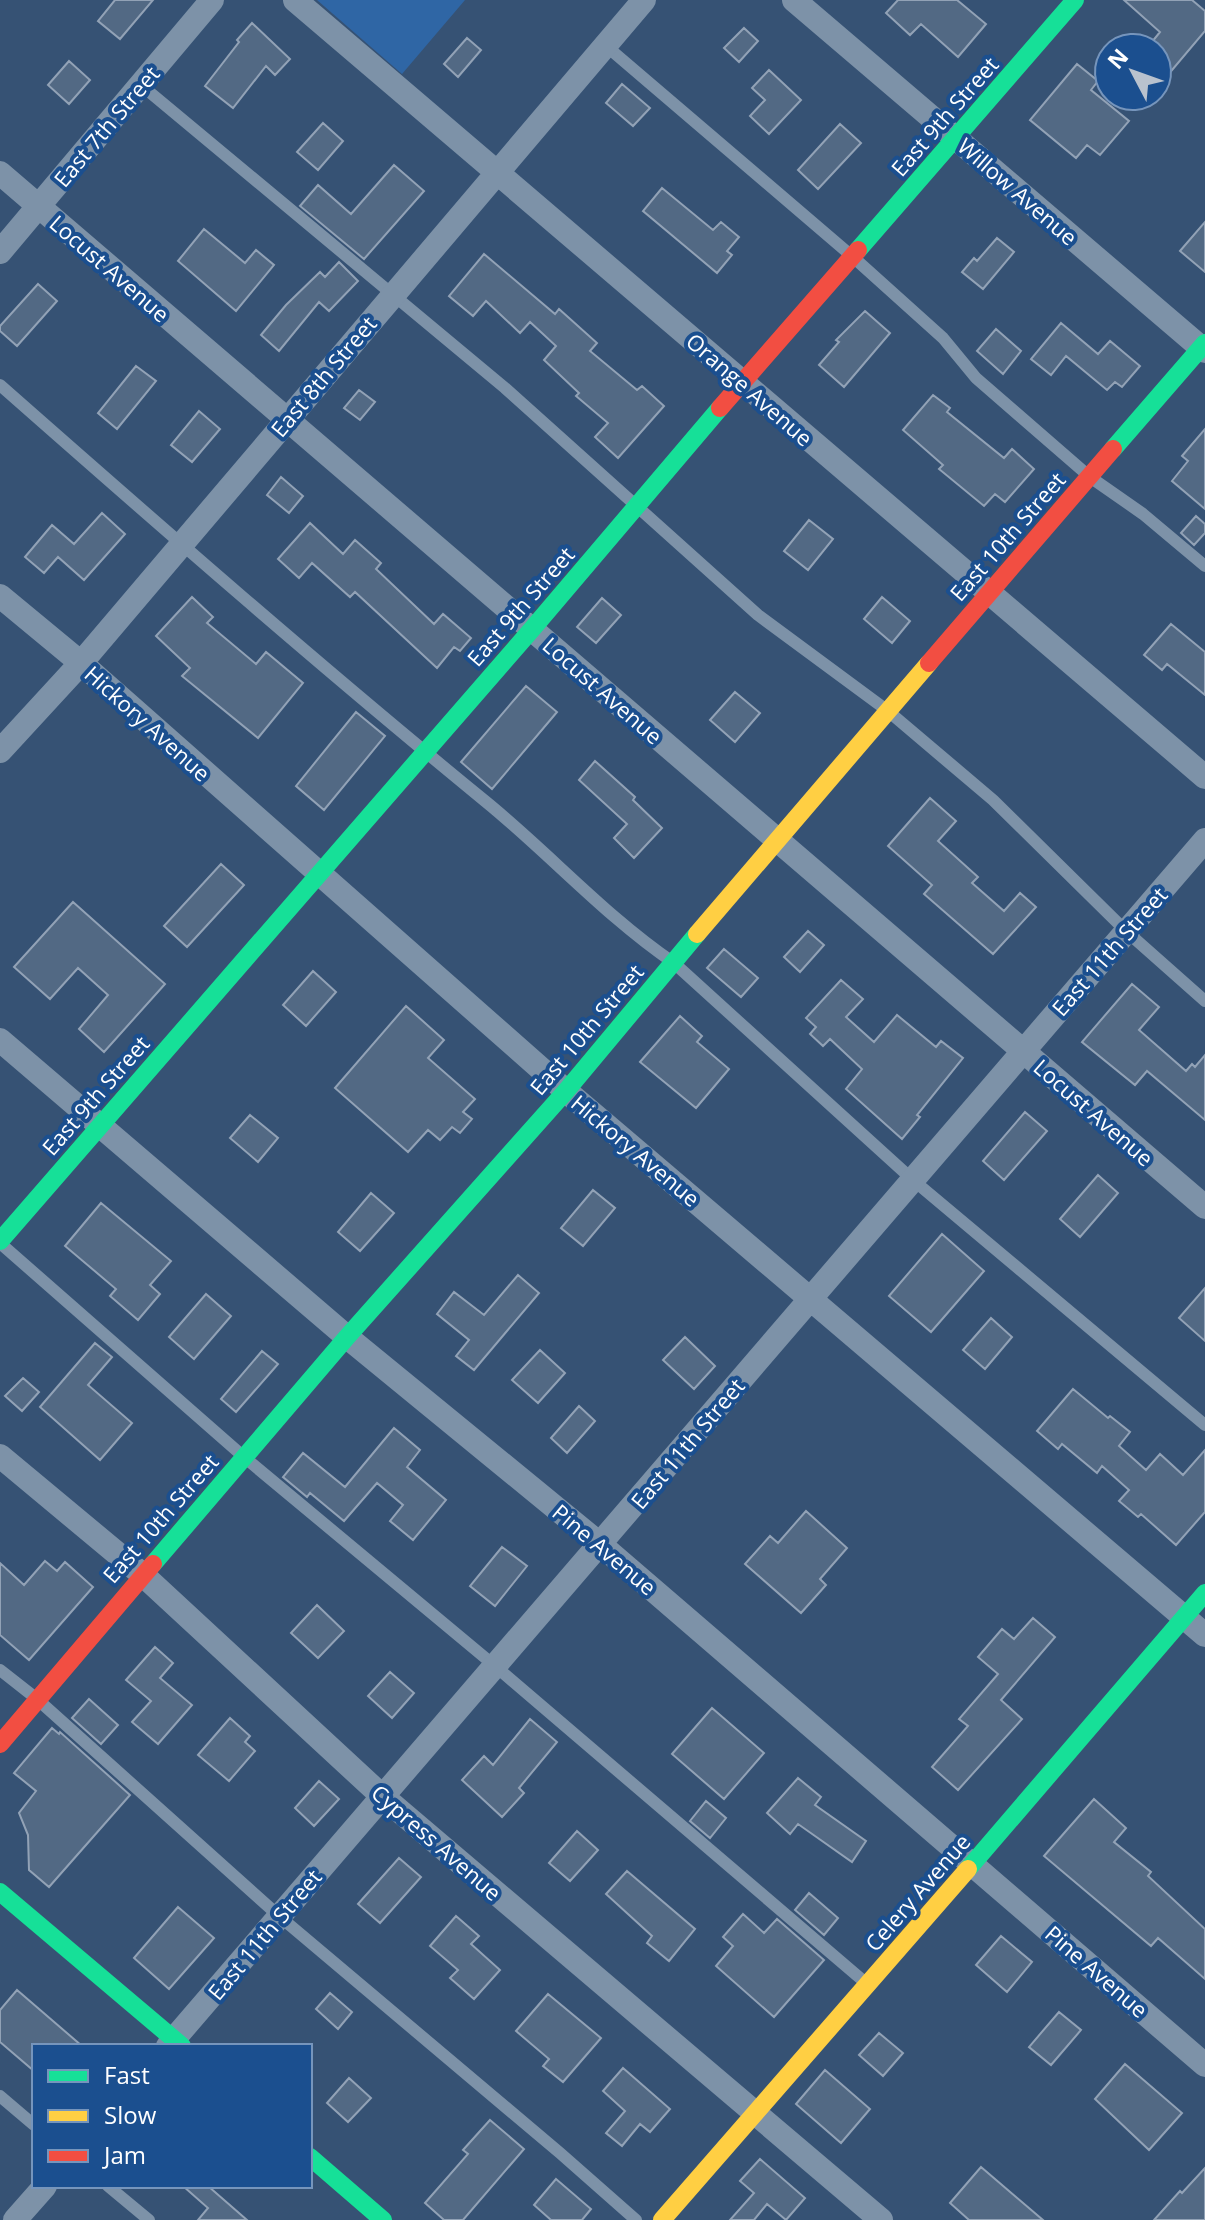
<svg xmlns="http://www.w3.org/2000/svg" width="1205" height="2220" viewBox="0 0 1205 2220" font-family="'Open Sans',sans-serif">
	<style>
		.green { fill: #2f66a5 }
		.building { fill: #526984; stroke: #92a2b6; stroke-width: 2 }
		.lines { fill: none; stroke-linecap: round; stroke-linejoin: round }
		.lane { stroke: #7d92a8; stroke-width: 12 }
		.street { stroke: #7d92a8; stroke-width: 24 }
		.fast { stroke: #16e098; stroke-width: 18 }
		.slow { stroke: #ffcf43; stroke-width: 18 }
		.jam { stroke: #f24e42; stroke-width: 18 }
		.labels { text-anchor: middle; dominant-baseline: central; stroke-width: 8; stroke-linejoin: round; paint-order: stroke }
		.street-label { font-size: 22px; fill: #fff; stroke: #1b4f8f }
	</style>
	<rect width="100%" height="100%" fill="#365274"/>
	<path class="green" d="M317,0H465L402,74Z"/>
	<path class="building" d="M115,0H153L120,39L98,21Z
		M898,0H957L986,24L958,57L921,24L910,35L886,13Z
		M1124,0H1192L1205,11V31L1167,76L1157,67V48H1147L1160,32Z
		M252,23L290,59L275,75L266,66L233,108L205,86L239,42L237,40Z
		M744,28L758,41L739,62L724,48Z
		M467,38L481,50L458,77L444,64Z
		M69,61L90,80L69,104L48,85Z
		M1077,64L1098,81L1091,90L1129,121L1100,155L1087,145L1076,158L1030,120Z
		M769,70L801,100L769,134L750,116L765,100L752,88Z
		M622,84L650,108L633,126L606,103Z
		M323,123L343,141L318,170L297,152Z
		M840,124L861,143L818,189L798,170Z
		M394,165L424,191L364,259L300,206L318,185L351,214Z
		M662,188L713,230L721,222L739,237L727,251L732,255L717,273L643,211Z
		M1205,222V272L1180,251Z
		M204,229L245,263L256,250L274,265L236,311L178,261Z
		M997,238L1014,252L983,289L962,272L974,258L977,261Z
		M484,254L555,314L559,309L597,343L590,351L637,390L642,386L664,406L618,458L595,437L608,423L576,396L579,393L544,360L556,346L530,322L520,333L486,301L473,316L449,296Z
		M339,262L358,281L329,311L319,302L279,351L261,335L286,305L320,272L325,277Z
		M38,284L57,301L17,346L0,331V326Z
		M865,311L890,333L844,387L819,365L839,342L836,340Z
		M1061,323L1098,354L1110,341L1140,366L1122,387L1115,382L1107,390L1066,356L1051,375L1031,359Z
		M996,329L1021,351L1003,374L977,351Z
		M136,366L156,381L117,429L98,413Z
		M359,390L375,402L360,420L344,408Z
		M933,395L950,408L947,412L1004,458L1012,449L1034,469L1005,502L995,494L984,506L939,469L943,465L903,430Z
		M199,411L220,429L192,462L171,445Z
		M1205,429V509L1172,481L1188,461L1182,456Z
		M281,477L303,496L289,513L267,495Z
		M102,513L125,534L84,580L58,557L44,573L25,557L52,525L74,544Z
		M1196,516L1205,524V533L1194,545L1181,533Z
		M809,520L833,539L808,570L784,551Z
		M310,523L343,554L355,540L381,563L376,569L434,624L443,614L471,638L460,651L454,647L437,668L355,592L350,597L312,563L299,578L278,559Z
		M192,597L213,617L207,623L256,664L266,652L303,683L258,738L182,676L190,668L156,636Z
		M882,597L910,621L892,643L864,619Z
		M602,598L621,615L596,643L577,627Z
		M1171,624L1205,652V695L1167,664L1162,670L1144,655Z
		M526,686L557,712L492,789L461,762Z
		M735,692L760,713L735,742L710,720Z
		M356,712L385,736L324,810L296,786Z
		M595,761L635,797L633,800L662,828L634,858L614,838L627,824L579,780Z
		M930,798L956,821L938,841L978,877L972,883L1004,911L1020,893L1036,907L993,954L924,894L932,885L888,846Z
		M221,864L244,885L187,947L164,926Z
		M73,902L165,984L104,1052L79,1029L108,995L78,968L50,999L14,967Z
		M808,931L824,945L800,972L784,957Z
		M724,949L758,978L741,997L707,968Z
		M313,971L336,992L306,1026L283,1005Z
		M841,980L863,999L846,1017L874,1042L897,1015L936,1047L941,1041L963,1058L917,1115L920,1117L902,1139L846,1089L862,1069L830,1039L823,1046L810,1034L816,1027L806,1018Z
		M1132,984L1159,1007L1139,1030L1186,1071L1192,1064L1195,1067L1205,1055V1120L1147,1071L1135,1085L1082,1042Z
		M406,1006L444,1040L428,1058L475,1099L463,1112L472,1119L460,1133L452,1127L440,1140L428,1130L408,1152L335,1088Z
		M680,1016L702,1036L697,1042L729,1069L696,1108L640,1062Z
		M1025,1112L1047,1131L1004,1180L983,1161Z
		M250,1115L278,1138L258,1162L230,1138Z
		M1098,1175L1118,1193L1080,1237L1060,1219Z
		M593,1190L615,1208L583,1246L561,1228Z
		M371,1193L394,1213L360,1251L338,1232Z
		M101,1203L171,1261L150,1285L160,1294L138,1320L110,1296L116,1289L65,1246Z
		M942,1234L984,1271L931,1332L889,1296Z
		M518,1275L539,1293L474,1370L456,1356L469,1340L437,1314L454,1292L484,1315Z
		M1205,1288V1341L1179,1318Z
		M206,1294L231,1316L194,1359L169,1337Z
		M991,1318L1012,1337L985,1369L963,1350Z
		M685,1337L715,1366L694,1389L663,1360Z
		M95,1343L112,1357L88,1385L132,1423L100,1460L40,1407Z
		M540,1350L565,1373L538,1403L512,1380Z
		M262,1351L278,1364L236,1412L221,1399Z
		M23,1378L39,1392L22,1411L5,1396Z
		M1073,1389L1108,1418L1110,1416L1130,1432L1119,1446L1146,1470L1160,1454L1183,1475L1205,1450V1512L1176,1545L1141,1514L1138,1517L1119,1501L1129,1490L1102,1466L1097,1473L1062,1444L1058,1449L1037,1431Z
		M579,1406L595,1421L567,1453L551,1438Z
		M394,1428L420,1450L407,1467L446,1500L413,1540L390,1521L403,1505L377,1483L344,1521L310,1493L307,1497L283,1477L303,1453L345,1487Z
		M806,1511L847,1548L820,1579L826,1585L801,1613L745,1564L770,1536L778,1543Z
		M502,1547L527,1566L495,1606L470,1586Z
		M45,1561L57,1571L65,1562L93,1587L29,1660L0,1635V1563L24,1585Z
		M317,1605L344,1631L318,1658L291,1633Z
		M1033,1618L1055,1637L1001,1700L1022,1719L958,1790L932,1767L968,1726L959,1719L998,1674L978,1657L1002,1629L1014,1639Z
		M155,1647L173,1663L160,1678L192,1705L158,1744L132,1722L151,1701L126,1680Z
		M390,1672L414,1693L392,1718L368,1696Z
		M89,1699L118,1725L101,1744L72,1718Z
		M712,1708L764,1753L724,1799L672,1754Z
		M230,1718L250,1736L245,1742L255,1751L229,1781L198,1755Z
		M530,1719L557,1742L519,1788L524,1793L502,1817L462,1780L484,1756L493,1765Z
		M52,1728L59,1734L60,1732L130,1795L49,1887L29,1870L28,1835L19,1813L36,1791L14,1773Z
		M798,1778L821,1797L815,1805L866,1841L852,1862L798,1824L790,1834L767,1813Z
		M319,1781L339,1799L314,1826L295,1808Z
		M1094,1799L1126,1828L1114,1842L1151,1872L1148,1876L1205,1929V1979L1158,1938L1151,1946L1044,1856Z
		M706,1801L726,1818L710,1838L690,1821Z
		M577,1831L598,1850L570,1881L549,1863Z
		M399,1858L421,1877L380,1923L358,1904Z
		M627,1871L695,1929L669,1961L647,1943L652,1936L606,1894Z
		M809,1893L838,1918L824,1935L795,1910Z
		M178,1907L214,1938L169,1989L134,1958Z
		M743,1914L764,1933L777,1919L824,1960L774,2017L716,1966L733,1946L723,1937Z
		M456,1916L479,1936L471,1944L500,1970L474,1999L450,1978L458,1970L430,1946Z
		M1001,1936L1032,1962L1007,1992L976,1965Z
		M17,1990L82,2046H34V2071L0,2042V2010Z
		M330,1993L352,2012L338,2029L316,2009Z
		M548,1994L601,2038L563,2082L543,2066L549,2059L516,2031Z
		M1059,2012L1081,2030L1051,2065L1029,2047Z
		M879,2033L903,2053L883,2076L859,2055Z
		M1125,2064L1182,2113L1149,2150L1095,2099Z
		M623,2068L670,2109L650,2132L640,2124L622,2146L606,2133L625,2111L603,2091Z
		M825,2070L870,2109L841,2143L796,2104Z
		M349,2078L371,2098L348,2122L327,2103Z
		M490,2120L524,2149L463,2220H444L425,2203L468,2154L463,2150Z
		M760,2159L805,2198L786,2220L767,2204L754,2220H730L754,2193L740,2181Z
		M981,2167L1016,2197L1043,2220H969L950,2203Z
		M1205,2168V2220H1154L1180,2191L1182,2193Z
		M556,2179L591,2209L582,2220H551L534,2205Z
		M183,2186H208L247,2220H198L208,2208Z"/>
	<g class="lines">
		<path class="lane" d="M605,45L853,257L943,338L976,378L1090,477L1143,514L1205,566
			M141,85L505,388L758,615L888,711L993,800L1126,931L1205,1001
			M0,385C160,526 320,666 485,801C549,853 605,916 674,963L913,1180L1205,1425
			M0,1243L244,1457L495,1666L867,1984
			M0,1670L37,1699L279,1916L560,2153L636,2220
			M0,2096L34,2125
			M108,2186L149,2220"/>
		<path class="street" d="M295,0L1205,777
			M794,0L1205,351
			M0,173L1205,1207
			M0,252L212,0
			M0,596L81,663L566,1091L1205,1635
			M0,751L81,663L644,0
			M0,1040L347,1337L601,1545L1205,2065
			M0,1456L143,1575L382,1796L881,2220
			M168,2046L1205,840
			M15,2220L45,2186"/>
		<path class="fast" d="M858,250L1075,0
			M1113,449L1205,343
			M0,1241L533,628L720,408
			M153,1564L347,1337L566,1091L697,934
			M968,1869L1205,1593
			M0,1892L182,2046
			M310,2157L383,2220"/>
		<path class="slow" d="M697,934L929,663
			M662,2220L968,1869"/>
		<path class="jam" d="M720,408L858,250
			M929,663L1113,449
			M0,1744L153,1564"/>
	</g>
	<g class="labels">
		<g class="street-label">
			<text transform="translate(944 116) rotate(-49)">East 9th Street</text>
			<text transform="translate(106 126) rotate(-50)">East 7th Street</text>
			<text transform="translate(1018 191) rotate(41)">Willow Avenue</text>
			<text transform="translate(110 268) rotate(41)">Locust Avenue</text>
			<text transform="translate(323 376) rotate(-50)">East 8th Street</text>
			<text transform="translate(750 389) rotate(41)">Orange Avenue</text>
			<text transform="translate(1007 536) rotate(-49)">East 10th Street</text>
			<text transform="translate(520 606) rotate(-49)">East 9th Street</text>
			<text transform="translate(603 690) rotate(41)">Locust Avenue</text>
			<text transform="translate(148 723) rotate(42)">Hickory Avenue</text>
			<text transform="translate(1109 951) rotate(-49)">East 11th Street</text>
			<text transform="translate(586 1029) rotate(-50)">East 10th Street</text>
			<text transform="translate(95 1095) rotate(-49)">East 9th Street</text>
			<text transform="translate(1094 1112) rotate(41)">Locust Avenue</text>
			<text transform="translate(636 1150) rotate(40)">Hickory Avenue</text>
			<text transform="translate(687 1443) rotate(-50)">East 11th Street</text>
			<text transform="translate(160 1518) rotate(-49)">East 10th Street</text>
			<text transform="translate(605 1549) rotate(40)">Pine Avenue</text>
			<text transform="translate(437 1842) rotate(41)">Cypress Avenue</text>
			<text transform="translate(917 1892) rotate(-49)">Celery Avenue</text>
			<text transform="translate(264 1934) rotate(-50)">East 11th Street</text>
			<text transform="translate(1097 1971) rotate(41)">Pine Avenue</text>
		</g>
	</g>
	<rect x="32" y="2044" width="280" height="144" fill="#1b4f8f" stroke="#7695bc" stroke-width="2"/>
	<rect x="48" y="2070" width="40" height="12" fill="#16e098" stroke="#7695bc" stroke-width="2"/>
	<text x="104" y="2084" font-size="24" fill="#ffffff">Fast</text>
	<rect x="48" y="2110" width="40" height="12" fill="#ffcf43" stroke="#7695bc" stroke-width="2"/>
	<text x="104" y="2124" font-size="24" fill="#ffffff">Slow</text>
	<rect x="48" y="2150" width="40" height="12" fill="#f24e42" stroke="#7695bc" stroke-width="2"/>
	<text x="104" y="2164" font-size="24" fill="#ffffff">Jam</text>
	<g transform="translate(1133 72) rotate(311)"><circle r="38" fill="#1b4f8f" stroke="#7695bc" stroke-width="2"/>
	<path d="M0-6L14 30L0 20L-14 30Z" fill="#b9c2ce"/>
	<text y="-12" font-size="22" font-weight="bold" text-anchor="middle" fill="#ffffff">N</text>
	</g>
</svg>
